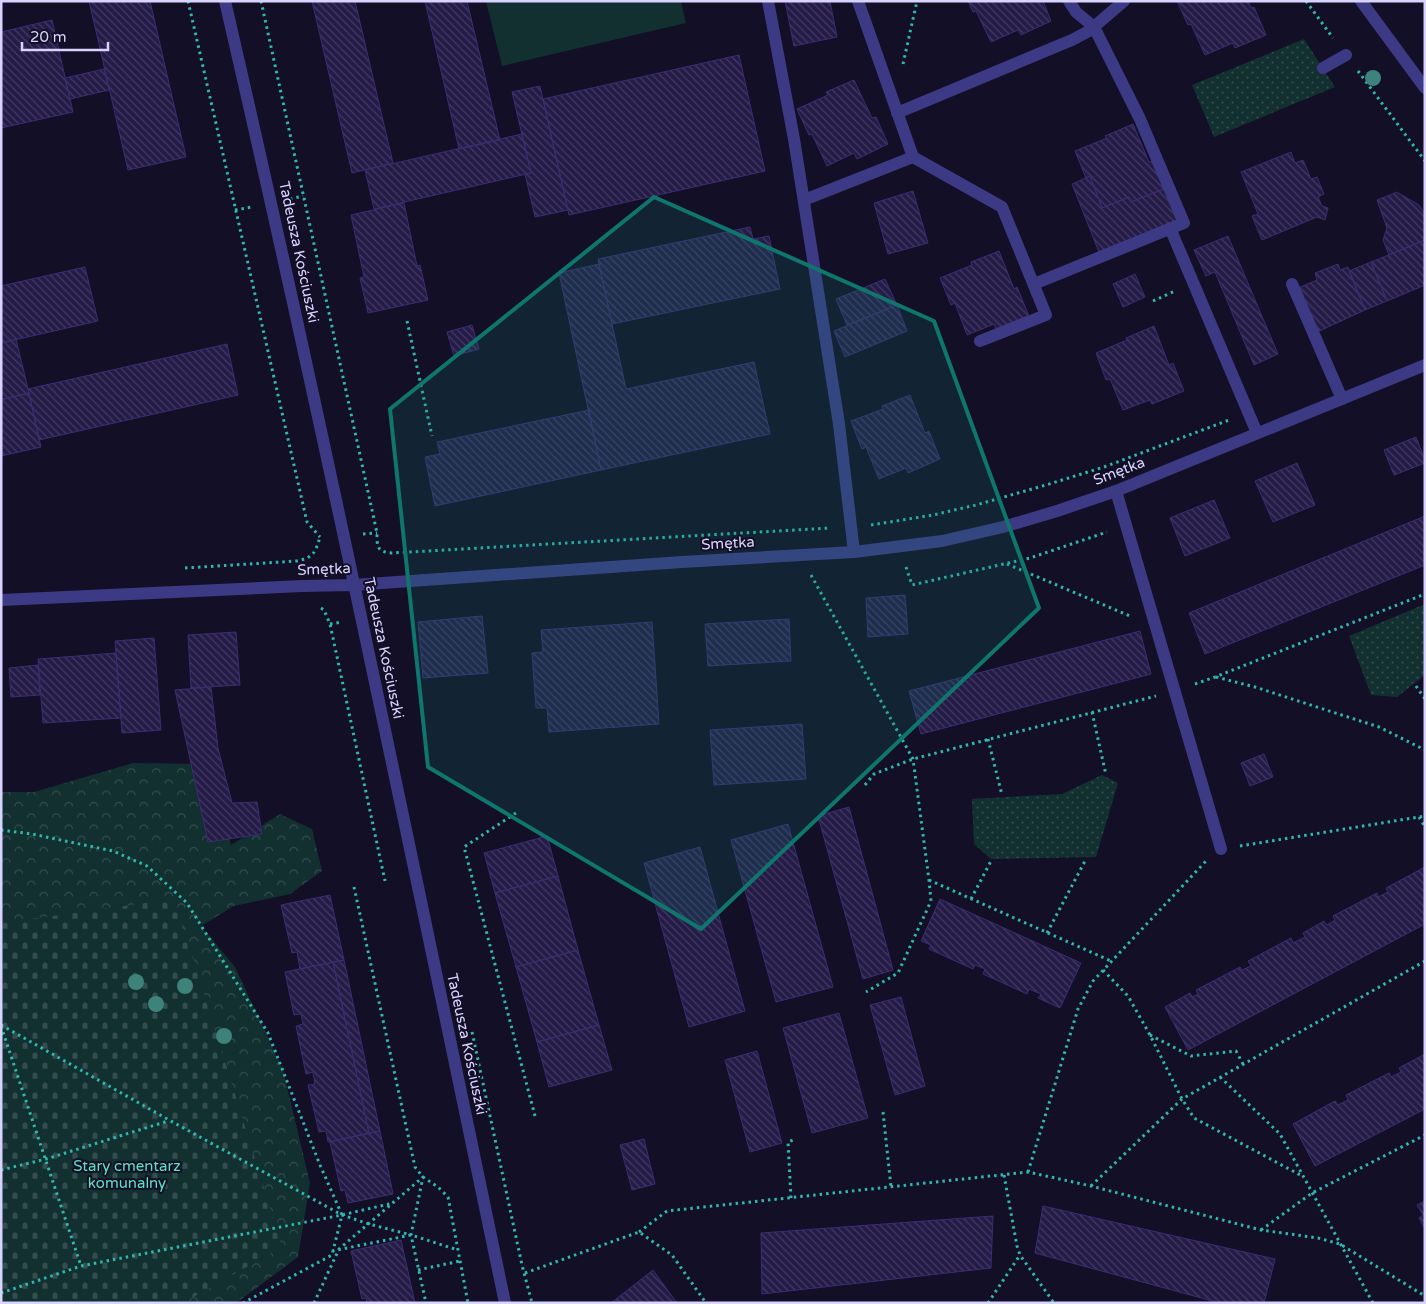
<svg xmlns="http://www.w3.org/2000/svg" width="1426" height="1304" viewBox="0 0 1426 1304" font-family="'Varela Round',sans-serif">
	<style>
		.grass { fill: url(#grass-dots) }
		.forest { fill: url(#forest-crowns) }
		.cemetery { fill: url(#cemetery-stones) }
		.pitch { fill: #12302f }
		.building { fill: url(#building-back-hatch); stroke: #3b2d73 }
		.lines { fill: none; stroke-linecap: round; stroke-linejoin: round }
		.path { stroke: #2fb8b0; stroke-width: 3; stroke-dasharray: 2.5 4; stroke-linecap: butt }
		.lane { stroke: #3d3a85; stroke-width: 12 }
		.street { stroke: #3d3a85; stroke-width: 12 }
		.tree { fill: #3d827b }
		.marked { fill: #0f766e; fill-opacity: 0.2; stroke: #0f766e; stroke-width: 4; stroke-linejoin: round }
		.labels { text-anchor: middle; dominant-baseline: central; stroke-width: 4; stroke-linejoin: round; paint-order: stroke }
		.street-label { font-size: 15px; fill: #d9d4ff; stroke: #130f26 }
		.park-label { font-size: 15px; fill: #5fe0c0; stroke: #130f26 }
	</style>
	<defs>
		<pattern id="grass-dots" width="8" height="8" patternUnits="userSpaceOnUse" patternTransform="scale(1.25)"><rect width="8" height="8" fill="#12302f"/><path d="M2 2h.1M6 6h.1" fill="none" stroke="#344d4e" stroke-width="1.8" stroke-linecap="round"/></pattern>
		<pattern id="forest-crowns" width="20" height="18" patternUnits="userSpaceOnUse" patternTransform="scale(1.25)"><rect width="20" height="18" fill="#12302f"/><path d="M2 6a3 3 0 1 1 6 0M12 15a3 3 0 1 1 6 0" fill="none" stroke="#344d4e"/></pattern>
		<pattern id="cemetery-stones" width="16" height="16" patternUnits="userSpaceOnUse" patternTransform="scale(1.25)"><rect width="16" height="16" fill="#12302f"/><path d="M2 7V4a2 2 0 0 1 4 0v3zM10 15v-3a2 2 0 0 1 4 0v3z" fill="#344d4e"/></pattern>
		<pattern id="building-back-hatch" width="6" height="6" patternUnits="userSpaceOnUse" patternTransform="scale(1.25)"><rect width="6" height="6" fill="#241b47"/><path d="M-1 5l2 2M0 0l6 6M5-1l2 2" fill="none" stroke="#433b63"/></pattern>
	</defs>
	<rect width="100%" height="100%" fill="#130f26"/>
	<path class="grass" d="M1304,39L1335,87L1214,137L1192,85Z
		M1425,604V675L1397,697L1371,695L1349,636Z
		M1102,775L1118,783L1096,857L991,859L974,844L972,799L1062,794Z"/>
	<path class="forest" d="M133,763L202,764L221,808L231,845L280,814L312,829L322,871L290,894L234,906L201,926L235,967L283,1070L310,1183L298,1257L236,1303H1V792H34Z"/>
	<path class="cemetery" d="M175,899L282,1247L183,1303H1V923Z"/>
	<path class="pitch" d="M486,1H681L686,23L502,66Z"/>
	<path class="building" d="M89,1H150L186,157L128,170Z
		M312,1H355L393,163L352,173Z
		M425,1H467L500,140L459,149Z
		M785,1H830L837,37L794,46Z
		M968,1H1043L1051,21L1021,35L1018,30L991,42L976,11L973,12Z
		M1177,1H1248L1251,8L1254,7L1266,35L1235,48L1233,43L1205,55L1191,24L1188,25Z
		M52,20L73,112L1,128V32Z
		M739,55L765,171L569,215L543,99Z
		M104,69L109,90L70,99L65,78Z
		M854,80L872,118L876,117L888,144L857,159L854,153L827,166L812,134L809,135L797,109L828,95L826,92Z
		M540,86L568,210L535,217L525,174L531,173L512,92Z
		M1133,124L1149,162L1153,161L1164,189L1131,202L1129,197L1102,208L1090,176L1086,178L1075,151L1107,138L1105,136Z
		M522,134L531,173L374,209L365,170Z
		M1291,152L1295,163L1303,160L1311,179L1317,177L1324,194L1318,197L1322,206L1328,208L1325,220L1317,217L1262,240L1252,216L1258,214L1241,172Z
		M1090,176L1102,208L1129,197L1131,202L1164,189L1177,220L1099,252L1072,184Z
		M913,191L928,243L888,254L874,203Z
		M1397,192L1419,205L1425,214V240L1389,255L1383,240L1387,228L1377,200Z
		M404,203L417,266L420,265L428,300L368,313L360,278L364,277L351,215Z
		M750,227L753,239L769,236L780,289L612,324L598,259Z
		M1228,236L1278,354L1254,365L1215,272L1206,276L1194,250Z
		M1425,240V285L1387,301L1371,262Z
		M999,251L1014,289L1017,287L1029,316L996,329L994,324L967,335L955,303L951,305L940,278L972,265L971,262Z
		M1371,262L1387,301L1365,310L1349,271Z
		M599,264L626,389L754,362L770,434L601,470L559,273Z
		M1338,264L1340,270L1348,267L1365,310L1317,332L1298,288L1317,280L1315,273Z
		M85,267L98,321L1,343V286Z
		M1135,274L1145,297L1123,307L1113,284Z
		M885,279L897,305L847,325L836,299Z
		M897,305L907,331L845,357L834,331Z
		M472,325L479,349L454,356L447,332Z
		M1154,326L1169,365L1173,363L1184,391L1152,404L1150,400L1123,410L1110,379L1106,380L1096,353L1127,340L1126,338Z
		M16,339L29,393L2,399L1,395V343Z
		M227,344L238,395L39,440L28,389Z
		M29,393L41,447L1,456V400Z
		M910,395L925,433L929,431L940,459L908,473L906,468L879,479L866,447L862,449L851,421L883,409L882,406Z
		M589,410L601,470L435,506L425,457L440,454L437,442Z
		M1416,437L1425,460V463L1394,475L1384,450Z
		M1297,463L1315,505L1273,522L1255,481Z
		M1214,500L1230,538L1185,556L1170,518Z
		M1425,516V565L1205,654L1189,613Z
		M905,595L908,634L868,637L866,598Z
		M482,616L488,673L423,678L418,622Z
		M789,619L791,661L708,666L705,624Z
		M652,622L659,724L549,732L547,708H536L532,653L543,652L541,630Z
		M1140,631L1151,674L921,734L909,691Z
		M236,632L240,685L191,688L188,635Z
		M154,638L161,730L122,733L115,641Z
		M116,653L121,718L43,723L38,659Z
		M38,665L40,695L11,697L9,668Z
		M211,687L218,748L232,803L257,802L262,834L208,842L175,690Z
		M802,724L806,779L714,785L710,730Z
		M1264,754L1273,777L1250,786L1241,763Z
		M849,807L893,970L863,979L818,816Z
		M788,824L833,987L776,1002L731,840Z
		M547,836L558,876L495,893L484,853Z
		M700,847L745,1011L689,1027L644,863Z
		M1425,867V924L1188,1050L1165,1007L1190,993L1192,997L1198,994L1196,990L1240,967L1242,970L1251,966L1248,961L1291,938L1293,943L1305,937L1303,933L1324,921L1327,925L1335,920L1333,916L1377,893L1378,897L1388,892L1386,888Z
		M558,876L578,950L516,967L495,893Z
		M330,895L344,960L300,969L297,952L292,953L281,905Z
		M940,899L1081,963L1060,1008L1038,998L1041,994L1029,989L1027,994L983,974L985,969L975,965L973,969L929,949L931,945L921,941Z
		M578,950L599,1025L537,1042L516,967Z
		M344,960L380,1131L369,1133L333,962Z
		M333,962L369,1133L328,1142L326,1131L319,1132L308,1085L315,1084L313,1072L306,1074L296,1026L303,1024L301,1014L294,1015L285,972Z
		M901,997L925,1086L895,1095L870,1005Z
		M839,1013L868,1118L812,1133L783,1028Z
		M599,1025L612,1070L549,1087L537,1042Z
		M757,1051L782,1143L750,1152L725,1060Z
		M1425,1054V1109L1315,1166L1293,1124L1335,1101L1338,1105L1348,1100L1346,1095L1389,1073L1391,1077L1401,1072L1399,1068Z
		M380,1131L393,1194L348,1203L345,1190L341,1191L330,1142Z
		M644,1139L655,1184L632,1190L620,1145Z
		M1425,1201V1229L1419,1218L1423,1215L1417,1205Z
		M1043,1206L1275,1259L1264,1303H1220L1035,1253Z
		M993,1216L991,1268L762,1294L761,1233Z
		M401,1240L415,1303H367L366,1298L362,1299L351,1251Z
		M653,1270L677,1303H611Z"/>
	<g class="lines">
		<path class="path" d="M188,1L307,522L320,537
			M261,1L377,533C377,547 377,552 392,553L830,528
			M1306,1L1333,38
			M903,64L917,1
			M1358,71L1425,161
			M290,199L303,196
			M235,210L252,207
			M1153,301L1175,291
			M407,321L432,436
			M871,525L933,515L976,505L1046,485L1104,467L1229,420
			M363,534L377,533
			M1007,564L1130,616
			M906,567L912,585L1030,558L1107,532
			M185,568L297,561C314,557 315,553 320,537
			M811,575L913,759L929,880L931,901L898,973L866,992
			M321,608L324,610L330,624L385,881
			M330,624L342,622
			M1216,677L1255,687L1379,727L1425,750
			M1195,684L1215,677L1425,594
			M1416,686L1425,699
			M1092,712L1106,775
			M988,739L1002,795
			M865,785L874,774L913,759L1156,696
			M516,813L464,847L535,1116
			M1419,817L1425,827
			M1,830L32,834L113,851L147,866L187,903L268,1033L320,1165L342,1215L332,1255L243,1303
			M1240,846L1425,816
			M929,880L1111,961
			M354,887L415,1167L423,1177L438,1187L448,1197L468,1303
			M971,899L991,861
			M1047,933L1085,861
			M1103,970L1128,996L1150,1035L1182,1099L1194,1118L1304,1177
			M1,1025L169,1120L342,1215L369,1224L411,1235
			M1,1026L81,1266
			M472,1032L522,1265L532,1303
			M1150,1035L1191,1056L1236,1051L1243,1064
			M1220,1077L1280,1134L1373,1303
			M883,1112L891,1187
			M1,1170L46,1159L168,1121
			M1028,1172L1078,1009L1093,981L1206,861
			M1004,1175L1017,1246L1020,1255L1054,1303
			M1091,1186L1182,1099L1425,961
			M791,1198L788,1142L796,1139
			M1261,1230L1312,1193L1425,1135
			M639,1232L667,1211L1028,1172L1091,1186L1261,1230L1318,1238L1340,1244L1425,1296
			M332,1251L411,1235L458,1250
			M418,1270L460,1261
			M525,1273L639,1232L672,1255L706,1303
			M1,1293L81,1266L342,1215L393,1203
			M314,1303L339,1249L423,1177L411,1235L426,1303
			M988,1303L1020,1255"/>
		<path class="lane" d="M768,1L794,139L839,424L854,552
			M858,1L913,157
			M1323,68L1346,55
			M897,113L1072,40L1089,31L1124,1
			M804,200L913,157L1002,207L1046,315L980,341
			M1170,228L1257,433
			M1034,284L1184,223L1140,119L1094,27L1076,12L1069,1
			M1292,284L1342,399
			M1116,491L1221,849"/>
		<path class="street" d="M225,1C325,434 414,868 505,1303
			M1361,1L1425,88
			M1,600L302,586L354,585L682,562L854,552L942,541L1003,527L1057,511L1116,491L1425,365"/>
	</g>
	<g class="tree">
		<circle cx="1373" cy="78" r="8"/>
		<circle cx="136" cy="982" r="8"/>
		<circle cx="185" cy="986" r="8"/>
		<circle cx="156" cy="1004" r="8"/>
		<circle cx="224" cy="1036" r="8"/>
	</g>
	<path class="marked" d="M654,197L934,321L1039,608L701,929L428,767L390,409Z"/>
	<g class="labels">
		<g class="street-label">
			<text transform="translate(299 252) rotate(78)">Tadeusza Kościuszki</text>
			<text transform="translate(1119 471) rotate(-21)">Smętka</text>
			<text transform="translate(728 543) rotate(-3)">Smętka</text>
			<text transform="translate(324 569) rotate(-2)">Smętka</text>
			<text transform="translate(384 648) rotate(78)">Tadeusza Kościuszki</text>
			<text transform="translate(467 1044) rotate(78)">Tadeusza Kościuszki</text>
		</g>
		<g class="park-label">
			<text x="127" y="1166">Stary cmentarz<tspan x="127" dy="17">komunalny</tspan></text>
		</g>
	</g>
	<rect width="1426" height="1304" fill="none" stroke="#d9d4ff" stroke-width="5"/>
	<path d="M22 42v8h86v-8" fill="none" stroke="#d9d4ff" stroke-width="2.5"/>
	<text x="30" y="42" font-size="15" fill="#d9d4ff" stroke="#130f26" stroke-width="4" paint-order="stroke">20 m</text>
</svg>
